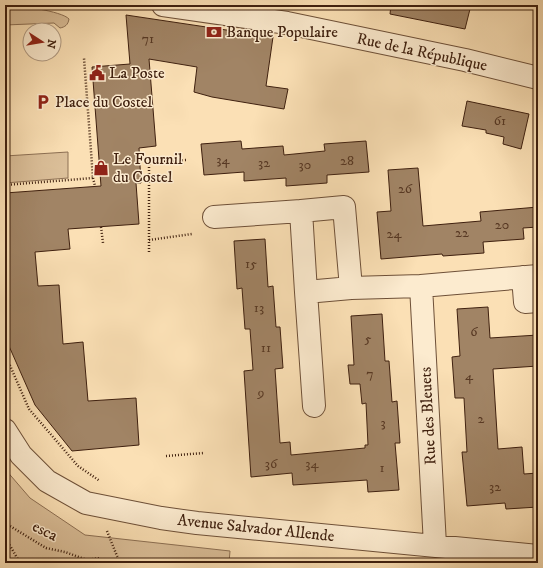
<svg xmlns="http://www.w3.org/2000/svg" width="543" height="568" viewBox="0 0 543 568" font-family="'IM FELL DW Pica',serif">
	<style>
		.green { fill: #dbbf99; stroke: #8d7054 }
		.building { fill: #a18465; stroke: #3f200f }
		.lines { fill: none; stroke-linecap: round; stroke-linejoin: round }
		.street-casing { stroke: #6e5038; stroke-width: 24 }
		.path { stroke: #3f200f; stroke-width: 2.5; stroke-dasharray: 1 2; stroke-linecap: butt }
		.street { stroke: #fcebcf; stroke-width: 22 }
		.labels { text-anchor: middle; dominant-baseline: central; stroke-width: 3; stroke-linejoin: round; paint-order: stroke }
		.number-label { font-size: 14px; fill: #583924 }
		.poi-label { font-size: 16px; fill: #3f200f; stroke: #fcebcf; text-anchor: start }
		.street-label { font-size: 16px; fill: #3f200f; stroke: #fcebcf }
	</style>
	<rect width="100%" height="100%" fill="#fbe0b5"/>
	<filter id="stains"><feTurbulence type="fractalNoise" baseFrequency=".005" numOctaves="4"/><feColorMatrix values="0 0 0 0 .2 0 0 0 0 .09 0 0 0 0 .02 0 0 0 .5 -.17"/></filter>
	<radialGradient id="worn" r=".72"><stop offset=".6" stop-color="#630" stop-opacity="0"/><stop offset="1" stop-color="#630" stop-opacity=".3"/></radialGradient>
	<path class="green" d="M5,5C17,5 62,11 69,19C68,25 65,27 60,28L54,23L5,25Z
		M68,152V178L5,183V156Z
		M5,469L30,498L85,535L230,551L229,563H5Z"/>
	<path class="building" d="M391,5H471L465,29L390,14Z
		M126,15L273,37L266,86L288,89L284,109L212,97L194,92L197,67L149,59L156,146L139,148L141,183H136L139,224L68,229L70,249L35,252L38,286L59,285L63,344L83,342L88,401L136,398L139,445L72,451L35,405L5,337V193L101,186L92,67L130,64Z
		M467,101L529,114L521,149L503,144L504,137L486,133V130L462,126Z
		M241,141L242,149L283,146L284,155L325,151L324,144L366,141L369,172L327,175V183L286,186V178L244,181V172L204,175L201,144Z
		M418,168L423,226L481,221L480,212L538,207V227L523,228L524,239L483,242L484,253L443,256L442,254L381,259L377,212L391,211L388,170Z
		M265,239L268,287L273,286L276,327H280L283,368L275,369L280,443L290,442L291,455L365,448V445H368L366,403L362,404L360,384H350L348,365H354L351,316L382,314L385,361H389L392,402L397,401L400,443H395L399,490L368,492L367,480L293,485L292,473L251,477L244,371L253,370L250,329H245L242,288L237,289L234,241Z
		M488,307L490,338L538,335V366L493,369L498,449L522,447L524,474L538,473V507L506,509L505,503L467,506L462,452H467L464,398H455L452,357L460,356L457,309Z"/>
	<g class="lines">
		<defs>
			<path id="street" d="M163,5L287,23L465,60L538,78
				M214,217L301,211
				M523,277L525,302L538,301
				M306,292L301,211L344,207L351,288
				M314,406L306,292L351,288L421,286
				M5,430L21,455L47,481L86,503L161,518L197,523L538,556
				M435,545L421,286L538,276"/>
		</defs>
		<use href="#street" class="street-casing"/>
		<path class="path" d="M93,178L95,186
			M5,185L93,178L84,58
			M101,227L103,243
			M149,240L192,234
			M149,252V162L186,160
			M5,354L29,409L78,466L100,481
			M166,456L204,453
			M5,523L46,548L65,552L87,560L100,558
			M107,531L117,556L121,563
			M5,537L20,563"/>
		<use href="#street" class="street"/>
	</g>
	<defs>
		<symbol id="bank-bare" viewBox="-9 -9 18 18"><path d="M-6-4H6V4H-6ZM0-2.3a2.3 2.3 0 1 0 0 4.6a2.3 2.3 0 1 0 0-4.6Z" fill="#8f2418" stroke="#fcebcf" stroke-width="2.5" paint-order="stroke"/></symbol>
		<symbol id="civic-bare" viewBox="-9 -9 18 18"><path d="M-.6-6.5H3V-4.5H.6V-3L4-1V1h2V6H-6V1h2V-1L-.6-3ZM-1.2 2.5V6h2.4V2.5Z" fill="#8f2418" stroke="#fcebcf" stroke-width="2.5" paint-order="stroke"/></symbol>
		<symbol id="parking-bare" viewBox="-9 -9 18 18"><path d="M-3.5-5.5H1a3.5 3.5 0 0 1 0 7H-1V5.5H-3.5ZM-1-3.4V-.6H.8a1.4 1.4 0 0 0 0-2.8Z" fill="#8f2418" stroke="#fcebcf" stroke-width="2.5" paint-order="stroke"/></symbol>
		<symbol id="shop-bare" viewBox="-9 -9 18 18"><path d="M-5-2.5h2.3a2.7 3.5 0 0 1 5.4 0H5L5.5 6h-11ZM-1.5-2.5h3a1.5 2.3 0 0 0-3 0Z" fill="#8f2418" stroke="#fcebcf" stroke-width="2.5" paint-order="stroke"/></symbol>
	</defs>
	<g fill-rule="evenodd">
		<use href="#bank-bare" x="203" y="21" width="22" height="22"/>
		<use href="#civic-bare" x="86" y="62" width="22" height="22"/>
		<use href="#parking-bare" x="32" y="91" width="22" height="22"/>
		<use href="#shop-bare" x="90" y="157" width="22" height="22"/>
	</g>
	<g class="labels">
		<g class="number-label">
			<text x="148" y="39">71</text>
			<text x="500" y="121">61</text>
			<text x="223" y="160">34</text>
			<text x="347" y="161">28</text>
			<text x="264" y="163">32</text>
			<text x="305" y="165">30</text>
			<text x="405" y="189">26</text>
			<text x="502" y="225">20</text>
			<text x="462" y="233">22</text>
			<text x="394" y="234">24</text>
			<text x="251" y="264">15</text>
			<text x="259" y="308">13</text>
			<text x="474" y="332">6</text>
			<text x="368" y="339">5</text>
			<text x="266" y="348">11</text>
			<text x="370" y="374">7</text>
			<text x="469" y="376">4</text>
			<text x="261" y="393">9</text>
			<text x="481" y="419">2</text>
			<text x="383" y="423">3</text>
			<text x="271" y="464">36</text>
			<text x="312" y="464">34</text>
			<text x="382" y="468">1</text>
			<text x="495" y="487">32</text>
		</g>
		<g class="poi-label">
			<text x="226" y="32">Banque Populaire</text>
			<text x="109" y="73">La Poste</text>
			<text x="55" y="102">Place du Costel</text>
			<text x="113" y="159">Le Fournil<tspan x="113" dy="18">du Costel</tspan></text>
		</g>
		<g class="street-label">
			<text transform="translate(422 52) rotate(12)">Rue de la République</text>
			<text transform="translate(428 416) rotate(-93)">Rue des Bleuets</text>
			<text transform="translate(256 528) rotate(6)">Avenue Salvador Allende</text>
			<text transform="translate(45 531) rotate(26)">esca</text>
		</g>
	</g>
	<rect width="543" height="568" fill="none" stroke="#fbe0b5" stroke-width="20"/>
	<rect x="6" y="6" width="531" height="556" fill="none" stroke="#3f200f" stroke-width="2"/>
	<rect x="10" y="10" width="523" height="548" fill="none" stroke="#3f200f"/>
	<g transform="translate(42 42) rotate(102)"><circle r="19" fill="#fcebcf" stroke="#b09a82"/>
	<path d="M0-3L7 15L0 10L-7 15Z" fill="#8f2418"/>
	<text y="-6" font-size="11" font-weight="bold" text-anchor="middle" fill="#3f200f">N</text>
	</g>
	<rect width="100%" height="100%" filter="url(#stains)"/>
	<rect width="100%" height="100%" fill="url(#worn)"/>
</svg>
